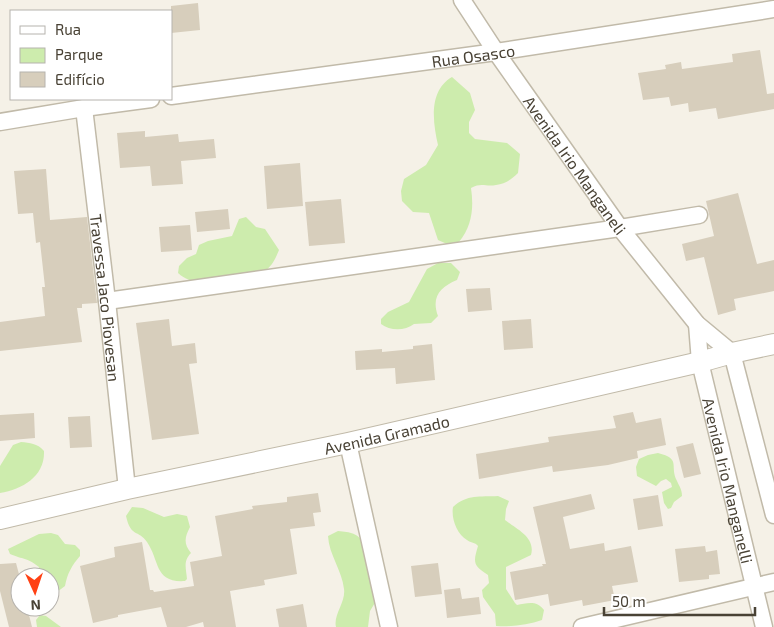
<svg xmlns="http://www.w3.org/2000/svg" width="774" height="627" viewBox="0 0 774 627" font-family="'Exo 2',sans-serif">
	<style>
		.green { fill: #cdecad }
		.building { fill: #d7cebc }
		.lines { fill: none; stroke-linecap: round; stroke-linejoin: round }
		.minor-casing { stroke: #c1baa9; stroke-width: 19 }
		.tertiary-casing { stroke: #c1baa9; stroke-width: 22 }
		.minor { stroke: #fff; stroke-width: 16 }
		.tertiary { stroke: #fff; stroke-width: 20 }
		.labels { text-anchor: middle; dominant-baseline: central; stroke-width: 5; stroke-linejoin: round; paint-order: stroke }
		.street-label { font-size: 16px; fill: #494235; stroke: #fff }
	</style>
	<rect width="100%" height="100%" fill="#f5f1e7"/>
	<path class="green" d="M452,77L470,93L475,110L469,122V133L475,139L507,143L520,154L518,173C512,179 505,184 496,185C485,187 482,182 471,188C474,208 472,226 459,242L447,244L438,240L429,213L413,212L402,201L401,191L404,179L426,165L438,145C433,123 428,91 452,77Z
		M246,217L256,227L265,229L279,250C276,257 273,265 266,270C260,274 250,272 242,273C221,276 197,291 178,273L179,266L187,258L196,254L199,245L208,241L232,236L239,219Z
		M438,263H451L460,272L457,280C440,287 431,297 438,316L431,323L414,324C405,331 390,331 381,324V319L388,312L409,302L427,269Z
		M21,442C30,443 37,443 44,451C45,476 23,489 0,493V466L13,445Z
		M658,453C682,459 669,466 677,481C679,486 682,489 682,496L674,502L671,508L668,509L664,503L662,492L672,487L671,483L666,479L661,481L656,486L637,476L636,467L639,459L648,455Z
		M498,496L509,501L506,509L505,520C516,529 536,537 531,555L506,567V589L515,603L517,605C527,603 537,600 544,610L542,620C528,625 511,627 496,626L495,614L483,597L482,590L489,583L488,575C473,565 473,563 478,546C475,542 471,543 467,540C457,534 451,519 453,507C467,494 480,497 498,496Z
		M132,507L143,508L164,517L177,514L187,516L190,527C185,537 183,543 191,553C183,561 186,568 187,579L185,581C154,583 160,561 147,542C138,529 131,538 126,516Z
		M338,531C351,532 357,533 365,544L376,601L370,611L368,627H336C333,615 346,602 344,589C342,570 329,555 328,536Z
		M51,533L58,535L65,544L75,545L80,550V556C72,565 67,574 65,586L57,592H50V577H38L39,567C26,557 24,560 10,554L8,549L39,534Z
		M40,615L46,616L61,627H37L36,620Z"/>
	<path class="building" d="M198,3L200,30L171,33V6Z
		M760,50L767,94L774,93V109L718,119L716,108L689,112L688,103L671,106L669,97L643,100L638,73L666,69L665,65L681,62L682,69L733,62L732,54Z
		M145,131V137L178,134L179,142L214,139L216,158L181,161L183,184L152,186L150,166L120,168L117,133Z
		M300,163L303,206L267,209L264,166Z
		M46,169L50,220L87,217L97,303L82,304V308H77L82,342L0,351V322L45,316L42,287H45L40,242L36,243L33,213L18,214L14,171Z
		M738,193L757,264L774,260V291L734,299L736,310L718,315L704,257L686,261L682,244L714,236L706,201Z
		M341,199L345,243L309,246L305,202Z
		M228,209L230,229L197,232L195,212Z
		M190,225L192,250L161,252L159,227Z
		M490,288L492,310L468,312L466,289Z
		M169,319L172,346L195,343L197,363L189,364L199,434L152,440L136,323Z
		M531,319L533,348L504,350L502,321Z
		M432,344L435,380L396,384L395,368L356,370L355,351L382,349V352L413,349V346Z
		M633,412L636,423L661,418L666,445L637,451L638,458L608,465L553,472L552,466L479,479L476,454L549,442L548,437L616,428L613,416Z
		M34,413L35,438L0,441V415Z
		M90,416L92,447L70,448L68,417Z
		M693,443L701,474L684,478L676,447Z
		M318,493L321,512L313,513L315,526L290,529L297,574L264,580L265,585L230,591L236,627H204L203,622L186,627H167L161,607L118,615V617L93,623L80,566L115,557L114,547L142,542L150,590H153L154,592L194,586L190,562L222,556L215,516L253,509L252,506L287,502V497Z
		M591,494L595,509L563,517L570,549L604,543L605,551L631,546L638,582L612,586L615,600L583,606L582,600L550,606L548,594L515,600L510,572L543,566L542,564H546L533,507Z
		M658,495L663,526L638,530L633,499Z
		M705,546L706,552L717,550L720,574L709,575V579L679,582L675,549Z
		M16,563L20,578V607H27L32,627H9L0,591V564Z
		M438,563L442,594L415,597L411,566Z
		M460,588L462,599L479,597L481,614L447,618L444,590Z
		M303,604L307,627H279L276,609Z"/>
	<g class="lines">
		<defs>
			<g id="minor">
				<path id="s1" d="M462,0L496,52L620,228L697,324L732,353L774,515"/>
				<path id="s2" d="M171,96L496,52L774,9"/>
				<path id="s3" d="M84,108L107,301L127,489"/>
				<path d="M0,122L84,108L151,99"/>
				<path d="M107,301L620,228L699,215"/>
				<path id="s4" d="M697,324L700,362L764,627"/>
				<path d="M348,443L389,627"/>
				<path d="M582,627L774,582"/>
			</g>
			<g id="tertiary">
				<path id="s5" d="M0,519L127,489L348,443L700,362L732,353L774,344"/>
			</g>
		</defs>
		<use href="#minor" class="minor-casing"/>
		<use href="#tertiary" class="tertiary-casing"/>
		<use href="#minor" class="minor"/>
		<use href="#tertiary" class="tertiary"/>
	</g>
	<g class="labels">
		<g class="street-label">
			<text stroke="none"><textPath href="#s2" startOffset="305">Rua Osasco</textPath></text>
			<text stroke="none"><textPath href="#s1" startOffset="200">Avenida Irio Manganeli</textPath></text>
			<text stroke="none"><textPath href="#s3" startOffset="191">Travessa Jaco Piovesan</textPath></text>
			<text stroke="none"><textPath href="#s5" startOffset="396">Avenida Gramado</textPath></text>
			<text stroke="none"><textPath href="#s4" startOffset="160">Avenida Irio Manganelli</textPath></text>
		</g>
	</g>
	<rect x="10" y="10" width="162" height="90" fill="#ffffff" stroke="#b6b3ae"/>
	<rect x="20" y="26" width="25" height="8" fill="#ffffff" stroke="#b6b3ae"/>
	<text x="55" y="35" font-size="15" fill="#494235">Rua</text>
	<rect x="20" y="48" width="25" height="15" fill="#cdecad" stroke="#b6b3ae"/>
	<text x="55" y="60" font-size="15" fill="#494235">Parque</text>
	<rect x="20" y="72" width="25" height="15" fill="#d7cebc" stroke="#b6b3ae"/>
	<text x="55" y="85" font-size="15" fill="#494235">Edifício</text>
	<g transform="translate(35 592) rotate(177)"><circle r="24" fill="#ffffff" stroke="#b6b3ae"/>
	<path d="M0-4L9 19L0 12L-9 19Z" fill="#ff4114"/>
	<text y="-8" font-size="14" font-weight="bold" text-anchor="middle" fill="#494235">N</text>
	</g>
	<path d="M604 607v8h151v-8" fill="none" stroke="#494235" stroke-width="2.5"/>
	<text x="612" y="607" font-size="15" fill="#494235" stroke="#ffffff" stroke-width="4" paint-order="stroke">50 m</text>
</svg>
